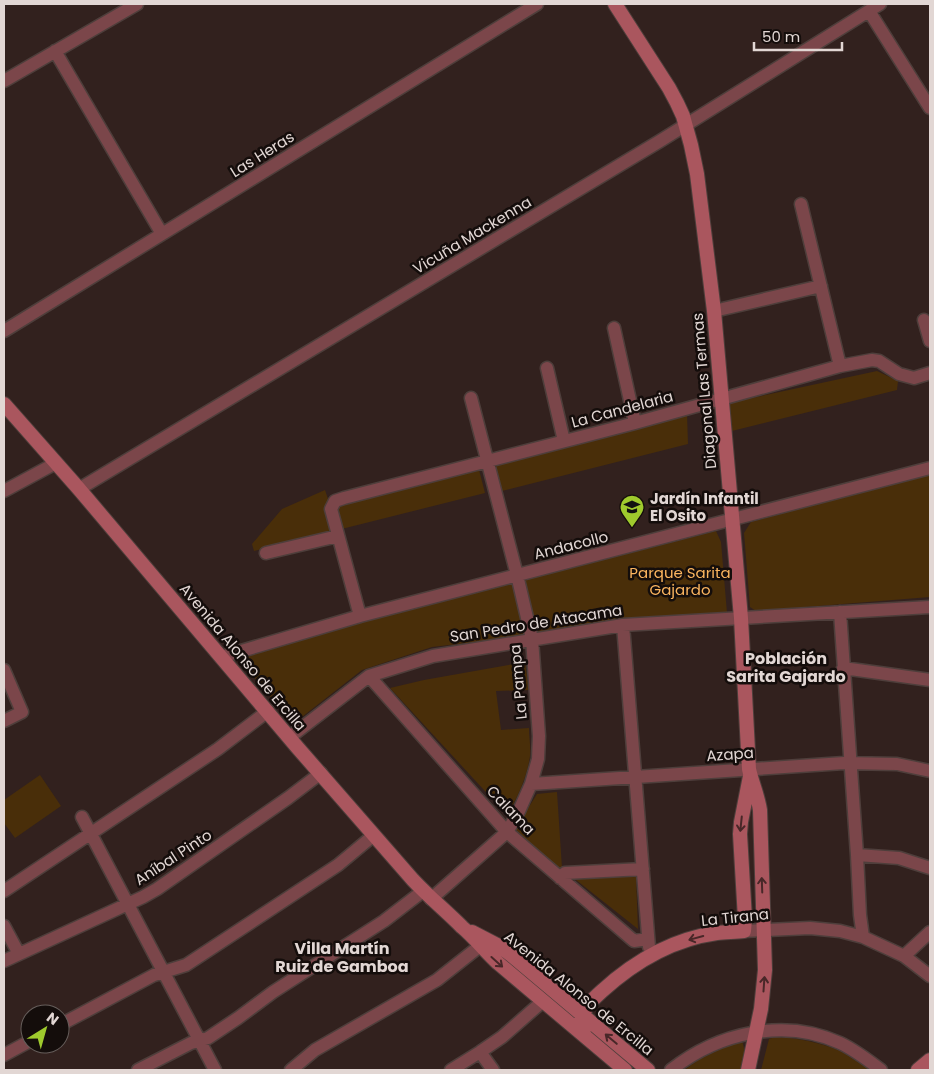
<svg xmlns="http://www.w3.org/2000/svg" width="934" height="1074" viewBox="0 0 934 1074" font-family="Poppins,sans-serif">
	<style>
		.green { fill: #492e09 }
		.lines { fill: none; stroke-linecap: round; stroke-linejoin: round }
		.minor-casing { stroke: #4e3e3b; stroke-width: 15 }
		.secondary-casing { stroke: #4e3e3b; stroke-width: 16 }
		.minor { stroke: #7b464a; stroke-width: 12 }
		.secondary { stroke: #aa565e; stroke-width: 14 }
		.oneway { stroke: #482728 }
		.labels { text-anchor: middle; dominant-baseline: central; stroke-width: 5; stroke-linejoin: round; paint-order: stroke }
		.street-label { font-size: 15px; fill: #e2d7d4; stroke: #140d0b }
		.poi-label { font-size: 15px; font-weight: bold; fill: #e2d7d4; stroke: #140d0b; text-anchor: start }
		.park-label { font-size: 15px; fill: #fbb55f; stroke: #140d0b }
		.neighbourhood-label { font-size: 16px; font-weight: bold; fill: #e2d7d4; stroke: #140d0b }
	</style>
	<rect width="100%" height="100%" fill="#32211e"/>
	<path class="green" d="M877,371L898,381L897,390L732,431L729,403Z
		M687,414L688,444L502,491L495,463Z
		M477,462L485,493L254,551L252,544L282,509L325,490L328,499Z
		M930,473V558H929L930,597L756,611L750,607L744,533L751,522Z
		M716,531L721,542L727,613L432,647L362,670L293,724L238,658L380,617Z
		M525,662L529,690L496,691L501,730L529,728C529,737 531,747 530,756C527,777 518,797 507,815L390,688L424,680Z
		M40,775L61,806L15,838L4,823V800Z
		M557,792L562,868H557L515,829L537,794Z
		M571,876H636L638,929Z
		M775,1037C797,1038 820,1042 840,1051C850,1056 860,1064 870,1070H761L769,1039Z
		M742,1041C746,1051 744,1060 742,1070H684L700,1059L723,1048Z"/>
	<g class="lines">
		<defs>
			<path id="minor" d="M869,11L930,108
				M55,51L162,234
				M4,81L137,4
				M801,204L840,366
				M714,311L821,286
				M924,320L930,341
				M614,328L635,423
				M4,331L537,4
				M547,368L564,441
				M79,489L660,141L880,4
				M4,491L56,463
				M266,553L338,536
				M840,612L857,855L860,915L863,937
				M360,616L331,509L335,501L344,498L635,423L840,366L872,360L879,361L899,374L914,378L930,373
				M623,625L649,947
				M221,657L360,616L930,468
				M843,668L930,680
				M4,670L22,712L4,721
				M369,676L507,832L634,941L648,939
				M290,737L369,676L433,656L623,625L930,607
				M531,784L844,763L897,764L930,771
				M82,817L215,1070
				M857,855L899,858L930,868
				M560,878L565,873L643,869
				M4,891L218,749L268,711
				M431,899L507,832L519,811L531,784L538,759L539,736L532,639L517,575L471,398
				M4,926L19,954
				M744,931L810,928L840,931L863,937L904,956L930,976
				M904,956L930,932
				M4,961L143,897L157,889L288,798L321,773
				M60,1025L154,975L186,965L338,865L374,835
				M480,1052L493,1070
				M4,1055L30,1041
				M138,1070L191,1043L208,1038L238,1018L273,992L384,921L423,891
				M291,1070L315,1050L437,980L480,946
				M451,1070L480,1052L502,1037L543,1001
				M671,1070C718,1033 784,1017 840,1043C855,1050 868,1060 881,1070"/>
			<path id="secondary" d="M615,4L669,88L677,103L683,116L691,145L697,174L714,311L741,618L749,769C752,783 758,796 760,810L765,970L761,1009L748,1070
				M4,404L79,489L297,747L413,880C429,897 446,911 462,927C475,938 486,952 498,963L625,1070
				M472,932L499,946L511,955L648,1070
				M585,1036C583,1032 581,1027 581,1022C581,1010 594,998 602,991C635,961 673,939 717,933C726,932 735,932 744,931L745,919L740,834L741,822L750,776
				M918,1070L930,1060"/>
		</defs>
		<use href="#minor" class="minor-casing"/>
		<use href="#secondary" class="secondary-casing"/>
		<use href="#minor" class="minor"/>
		<use href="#secondary" class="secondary"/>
	</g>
	<defs><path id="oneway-shaft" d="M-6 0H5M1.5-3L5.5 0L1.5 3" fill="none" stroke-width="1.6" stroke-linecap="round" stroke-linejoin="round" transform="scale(1.25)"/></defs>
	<g class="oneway">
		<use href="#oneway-shaft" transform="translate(741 824) rotate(96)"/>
		<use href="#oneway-shaft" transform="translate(762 885) rotate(-92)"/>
		<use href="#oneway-shaft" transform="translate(696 938) rotate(165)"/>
		<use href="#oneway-shaft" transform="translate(497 962) rotate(42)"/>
		<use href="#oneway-shaft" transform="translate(764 984) rotate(-86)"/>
		<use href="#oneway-shaft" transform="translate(611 1039) rotate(-140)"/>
	</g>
	<defs>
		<symbol id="school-pin" viewBox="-11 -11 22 30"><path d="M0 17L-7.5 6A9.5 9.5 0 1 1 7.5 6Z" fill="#9fca2d" stroke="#140d0b"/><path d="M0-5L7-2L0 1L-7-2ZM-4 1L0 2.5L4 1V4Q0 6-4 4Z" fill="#111"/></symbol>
	</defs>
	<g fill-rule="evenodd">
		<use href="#school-pin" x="618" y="493" width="28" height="38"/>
	</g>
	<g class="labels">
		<g class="street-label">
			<text transform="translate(262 154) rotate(-32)">Las Heras</text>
			<text transform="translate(472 235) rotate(-31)">Vicuña Mackenna</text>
			<text transform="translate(704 391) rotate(-95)">Diagonal Las Termas</text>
			<text transform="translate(622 409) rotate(-15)">La Candelaria</text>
			<text transform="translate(571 545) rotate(-14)">Andacollo</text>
			<text transform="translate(536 623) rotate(-9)">San Pedro de Atacama</text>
			<text transform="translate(243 657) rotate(50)">Avenida Alonso de Ercilla</text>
			<text transform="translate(518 682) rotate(-95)">La Pampa</text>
			<text transform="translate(730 754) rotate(-4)">Azapa</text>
			<text transform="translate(511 810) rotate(46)">Calama</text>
			<text transform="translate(173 857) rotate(-33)">Aníbal Pinto</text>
			<text transform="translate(735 917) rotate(-6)">La Tirana</text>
			<text transform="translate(579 993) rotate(39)">Avenida Alonso de Ercilla</text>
		</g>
		<g class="poi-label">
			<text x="650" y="498">Jardín Infantil<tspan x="650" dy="17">El Osito</tspan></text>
		</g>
		<g class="park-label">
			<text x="680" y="572">Parque Sarita<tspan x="680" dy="17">Gajardo</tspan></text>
		</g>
		<g class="neighbourhood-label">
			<text x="786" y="658">Población<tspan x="786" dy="18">Sarita Gajardo</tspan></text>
			<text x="342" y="948">Villa Martín<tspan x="342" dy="18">Ruiz de Gamboa</tspan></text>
		</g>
	</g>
	<rect width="934" height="1074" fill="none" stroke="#e2d7d4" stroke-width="10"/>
	<g transform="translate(45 1029) rotate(37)"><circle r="24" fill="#140d0b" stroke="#665e5b"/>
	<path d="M0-4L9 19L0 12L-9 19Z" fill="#9fca2d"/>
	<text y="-8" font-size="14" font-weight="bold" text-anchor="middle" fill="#e2d7d4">N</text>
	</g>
	<path d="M754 42v8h88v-8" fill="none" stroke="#e2d7d4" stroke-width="2.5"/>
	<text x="762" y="42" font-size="15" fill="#e2d7d4" stroke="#140d0b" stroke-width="4" paint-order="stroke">50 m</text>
</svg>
